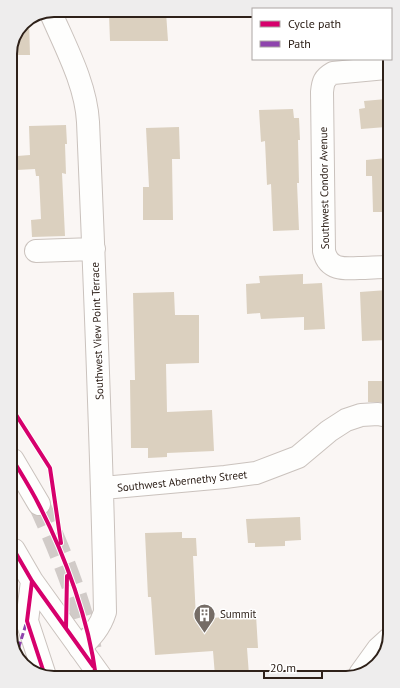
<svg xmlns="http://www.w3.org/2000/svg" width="400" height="688" viewBox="0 0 400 688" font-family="'PT Sans',sans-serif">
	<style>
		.building { fill: #dbd0bf }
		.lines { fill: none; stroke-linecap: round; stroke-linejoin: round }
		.major-tunnel { stroke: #d1cbc8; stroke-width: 22; stroke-dasharray: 22 11; stroke-linecap: butt }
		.minor-casing { stroke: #cac2bd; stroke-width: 24 }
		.major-casing { stroke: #cac2bd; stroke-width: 24 }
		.minor { stroke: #fefefd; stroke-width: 22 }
		.major { stroke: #fefefd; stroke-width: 22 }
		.quiet { stroke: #8e44ad; stroke-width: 3; stroke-dasharray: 6 3; stroke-linecap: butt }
		.cycleway-casing { stroke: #fff; stroke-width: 6 }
		.cycleway { stroke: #d6006c; stroke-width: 4 }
		.labels { text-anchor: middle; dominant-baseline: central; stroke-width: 3; stroke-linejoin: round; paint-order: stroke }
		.street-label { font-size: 11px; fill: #2e2119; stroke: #fff }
		.poi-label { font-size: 11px; fill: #2e2119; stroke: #fff; text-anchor: start }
		.rim { fill: none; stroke: #2e2119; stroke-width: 2 }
	</style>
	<rect width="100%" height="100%" fill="#faf6f4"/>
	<path class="building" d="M122,10H140V13L166,12L168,41H110L109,14L123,13Z
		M29,20L30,55H10V51L23,23Z
		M386,99V127L361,129L359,109L365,108L364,101Z
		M293,109L294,118H299L300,140H298L299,183H297L299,230L273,231L271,184L267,185L265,141L261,142L259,110Z
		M66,125L67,144H65L66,174L62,173L65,236L32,237L31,220L41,219L39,176H36L35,169L17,170V156L30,155L29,126Z
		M179,127L180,159H172L173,220H143V187H149L146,128Z
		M387,158V212H373L372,176H366V160Z
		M303,274V284L322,283L325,329L304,330V317L261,319L260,313L247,314L246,284L260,283L259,276Z
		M387,290L388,340L362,341L360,292Z
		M174,292L175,315H199V363L166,364L167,412L212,410L214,451L167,453V457L148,458V448H131L130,380H135L133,293Z
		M368,381H388V403L377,402H368Z
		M300,517L301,540L285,541V546L255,547V543H248L246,519Z
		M182,532V538H196L197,556H193L196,619L256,615L258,648H247L249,675L215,676L213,651L155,655L151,597H148L145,533Z"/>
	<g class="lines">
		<path class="major-tunnel" d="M39,504C61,553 81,602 92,655"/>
		<defs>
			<path id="minor" d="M50,11C65,46 86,84 88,122C95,285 102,449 105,612C100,628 91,637 80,648
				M386,68L333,73C324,78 323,82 322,92L324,251C328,270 344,269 359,268C368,268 378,267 387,267
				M36,251L94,249
				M103,488L225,477L256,473L298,457L329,431L346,420L361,415L378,414L388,416
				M360,674L378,649L389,639"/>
			<path id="major" d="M13,460L39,504
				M14,550L32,581L101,677
				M32,581L27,621L45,676"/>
		</defs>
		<use href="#minor" class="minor-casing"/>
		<use href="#major" class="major-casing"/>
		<use href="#minor" class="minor"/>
		<use href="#major" class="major"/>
		<path class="quiet" d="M16,656L27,621"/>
		<defs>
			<path id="cycleway" d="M13,410L50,468L61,543
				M13,460C22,475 31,489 39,505C65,555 89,621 96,677
				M14,550L32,581L93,666
				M32,581L27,621L45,676
				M66,628L67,576"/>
		</defs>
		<use href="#cycleway" class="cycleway-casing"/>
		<use href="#cycleway" class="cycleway"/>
	</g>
	<defs>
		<symbol id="building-pin" viewBox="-11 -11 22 30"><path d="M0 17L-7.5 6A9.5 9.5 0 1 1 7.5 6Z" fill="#756c66" stroke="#fff"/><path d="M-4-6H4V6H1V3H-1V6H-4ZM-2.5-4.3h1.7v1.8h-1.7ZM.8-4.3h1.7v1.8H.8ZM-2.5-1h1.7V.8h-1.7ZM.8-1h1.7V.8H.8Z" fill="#fff"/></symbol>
	</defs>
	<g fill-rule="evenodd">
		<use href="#building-pin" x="192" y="602" width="25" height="34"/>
	</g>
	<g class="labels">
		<g class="street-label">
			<text transform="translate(324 188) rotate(-91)">Southwest Condor Avenue</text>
			<text transform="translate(97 331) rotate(-92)">Southwest View Point Terrace</text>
			<text transform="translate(182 481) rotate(-6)">Southwest Abernethy Street</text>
		</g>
		<g class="poi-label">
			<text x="220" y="614">Summit</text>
		</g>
	</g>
	<path d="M0 0H400V688H0ZM54 17H346A37 37 0 0 1 383 54V634A37 37 0 0 1 346 671H54A37 37 0 0 1 17 634V54A37 37 0 0 1 54 17Z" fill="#eeeded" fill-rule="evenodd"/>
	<path class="rim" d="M54 17H346A37 37 0 0 1 383 54V634A37 37 0 0 1 346 671H54A37 37 0 0 1 17 634V54A37 37 0 0 1 54 17Z"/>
	<rect x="252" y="8" width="140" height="52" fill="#ffffff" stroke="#aba6a3"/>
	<rect x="260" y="21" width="20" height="6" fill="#d6006c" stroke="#aba6a3"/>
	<text x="288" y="28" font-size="12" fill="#2e2119">Cycle path</text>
	<rect x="260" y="41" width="20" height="6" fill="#8e44ad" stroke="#aba6a3"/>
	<text x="288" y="48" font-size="12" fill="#2e2119">Path</text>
	<path d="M264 672v6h58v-6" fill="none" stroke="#2e2119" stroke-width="2"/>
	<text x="270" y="672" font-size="12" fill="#2e2119" stroke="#ffffff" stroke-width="3" paint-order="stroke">20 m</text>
</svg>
